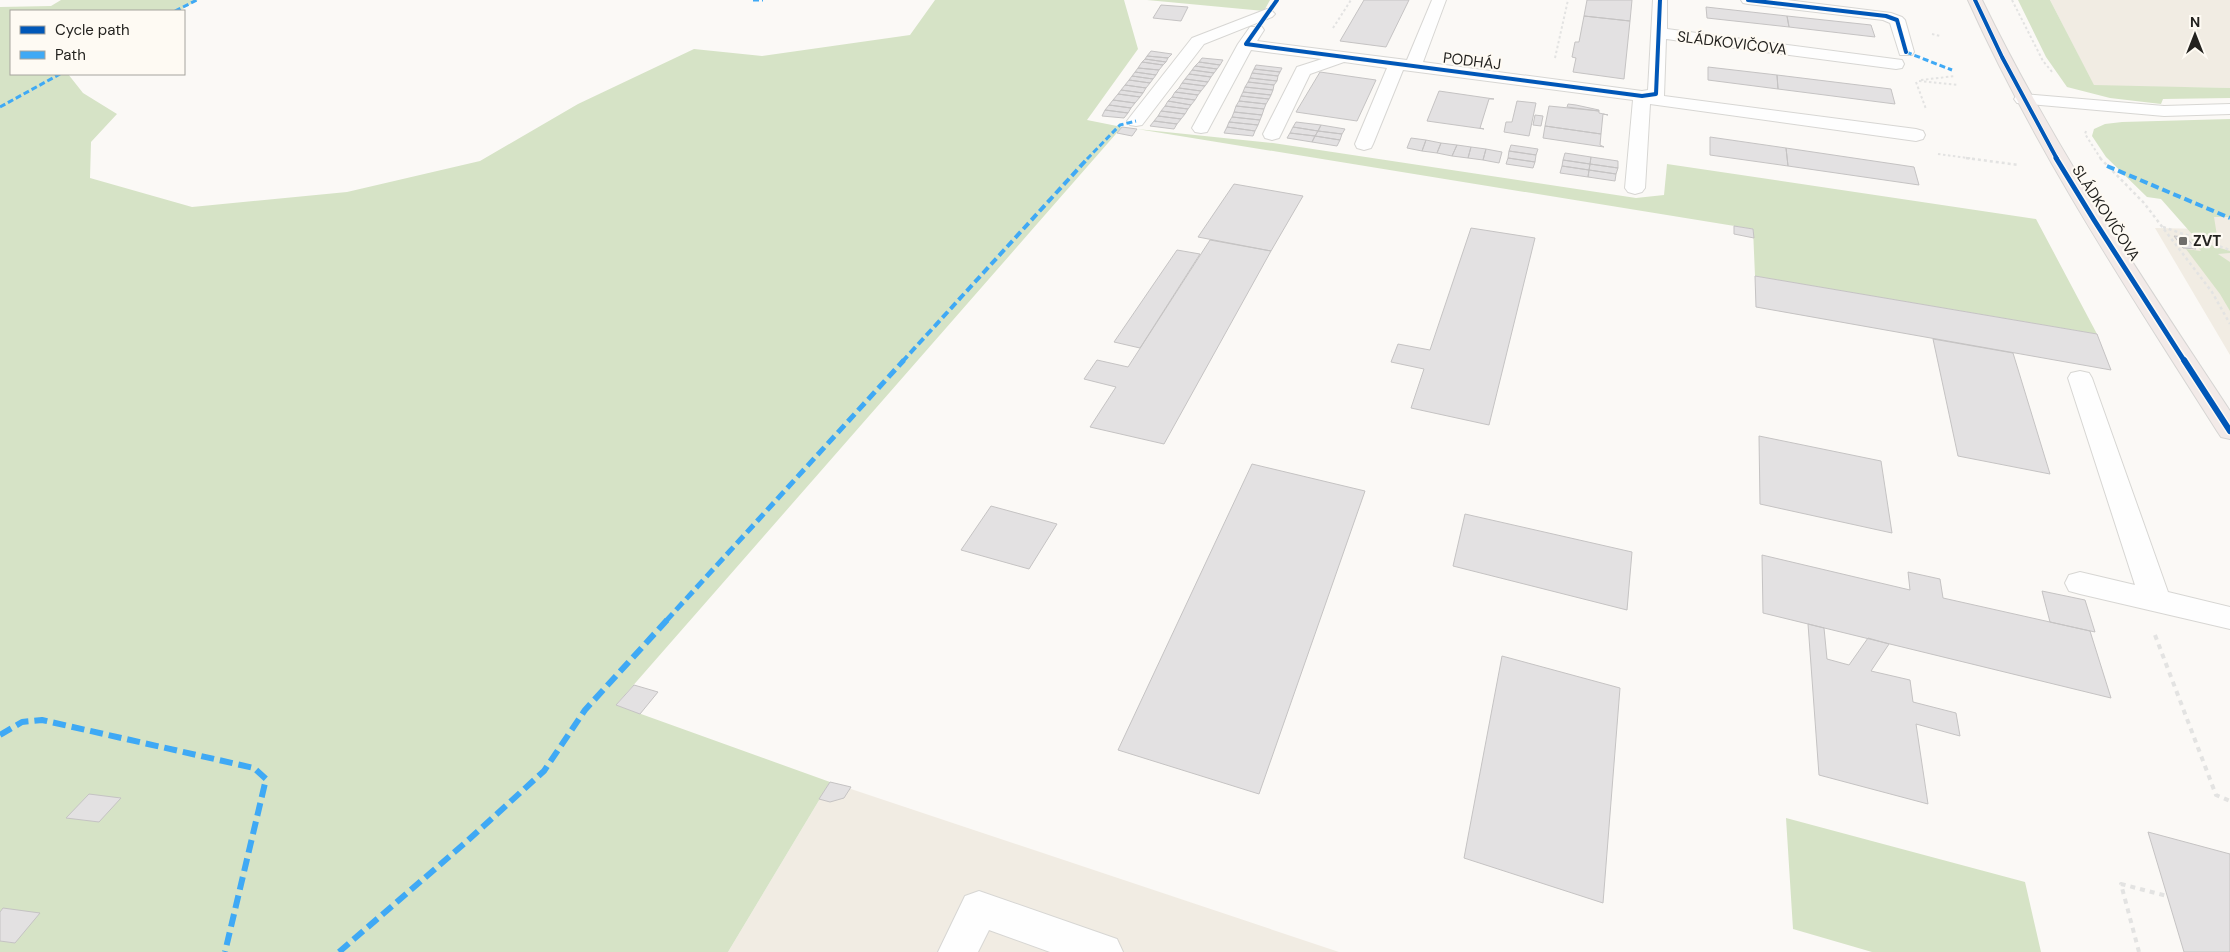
<svg xmlns="http://www.w3.org/2000/svg" width="2230" height="952" viewBox="0 0 2230 952" font-family="'DM Sans',sans-serif">
	<style>
		.built { fill: #f1ece3 }
		.green { fill: #d6e3c6 }
		.building { fill: #e3e1e2; stroke: #c5c3c3 }
		.lines { fill: none; stroke-linecap: round; stroke-linejoin: round }
		.minor-casing { stroke: #d7d6d3; stroke-width: 2 }
		.major-casing { stroke: #d6d5d3; stroke-width: 2 }
		.path-far2 { stroke: #e3e3e2; stroke-width: 2; stroke-dasharray: 2.5 2.5; stroke-linecap: butt }
		.path-far1 { stroke: #e3e3e2; stroke-width: 2.5; stroke-dasharray: 3 3; stroke-linecap: butt }
		.path { stroke: #e3e3e2; stroke-width: 4; stroke-dasharray: 5 5; stroke-linecap: butt }
		.minor { fill: #fefefe; fill-rule: evenodd }
		.major { fill: #f2eae8; fill-rule: evenodd }
		.quiet-far3 { stroke: #3fa9f5; stroke-width: 3; stroke-dasharray: 6 3; stroke-linecap: butt }
		.quiet-far2 { stroke: #3fa9f5; stroke-width: 4; stroke-dasharray: 8 4; stroke-linecap: butt }
		.quiet-far1 { stroke: #3fa9f5; stroke-width: 5; stroke-dasharray: 10 5; stroke-linecap: butt }
		.quiet { stroke: #3fa9f5; stroke-width: 6; stroke-dasharray: 13 6; stroke-linecap: butt }
		.cycleway-far2-casing { stroke: #fefaf3; stroke-width: 5.5 }
		.cycleway-far1-casing { stroke: #fefaf3; stroke-width: 8 }
		.cycleway-casing { stroke: #fefaf3; stroke-width: 9 }
		.cycleway-far2 { stroke: #0057b8; stroke-width: 4 }
		.cycleway-far1 { stroke: #0057b8; stroke-width: 5 }
		.cycleway { stroke: #0057b8; stroke-width: 6 }
		.poi-dot { fill: #6f6d6a; stroke: #fefaf3; stroke-width: 2 }
		.labels { text-anchor: middle; dominant-baseline: central; stroke-width: 4.5; stroke-linejoin: round; paint-order: stroke }
		.far-street-label { font-size: 15px; fill: #23221f; stroke: #fefaf3 }
		.far-poi-label { font-size: 15px; font-weight: bold; fill: #23221f; stroke: #fefaf3; text-anchor: start }
	</style>
	<rect width="100%" height="100%" fill="#fbf9f6"/>
	<path class="built" d="M2050,0H2230V88L2094,86Z
		M2230,213V355L2155,228L2207,229L2204,214Z
		M830,782L1339,952H728Z"/>
	<path class="green" d="M61,0H198L179,11H11V74H68L83,93L117,114L91,142L90,178L192,207L347,192L480,161L578,104L694,49L762,56L910,35L935,0H1124L1138,49L1087,120L1122,127L616,705L830,782L728,952H0V7L51,6Z
		M1147,0H1270L1264,11Z
		M2018,0H2050L2094,85L2230,88V98L2163,99L2161,104L2110,98L2067,87L2046,57Z
		M2230,119V217H2214L2218,242L2191,233L2161,199L2147,197L2106,157L2092,136L2094,129L2105,124L2122,122Z
		M1137,129L1273,143L1636,198L1664,195L1667,164L2036,219L2097,334L1755,276L1753,229Z
		M2191,239L2230,251V253L2218,254L2230,262V311L2220,294L2186,249L2201,251Z
		M1786,818L2025,882L2041,952H1872L1793,929Z"/>
	<path class="building" d="M1364,0H1409L1386,47L1340,41Z
		M1587,0H1632L1630,21L1584,16Z
		M1161,5L1188,7L1181,21L1153,18Z
		M1706,7L1787,16L1789,27L1707,18Z
		M1584,16L1630,21L1624,79L1573,72L1576,58L1572,57L1575,42H1579Z
		M1787,16L1871,25L1875,37L1789,27Z
		M1151,51L1172,54L1168,58L1147,56Z
		M1147,56L1168,58L1166,62L1145,59Z
		M1202,58L1223,60L1220,65L1199,62Z
		M1145,59L1166,62L1163,65L1142,62Z
		M1142,62L1163,65L1159,70L1138,68Z
		M1199,62L1220,65L1217,69L1195,66Z
		M1256,65L1282,68L1280,72L1254,69Z
		M1195,66L1217,69L1214,73L1192,70Z
		M1708,67L1777,75L1778,89L1708,80Z
		M1138,68L1159,70L1156,75L1135,72Z
		M1254,69L1280,72L1278,76L1252,73Z
		M1192,70L1214,73L1211,77L1189,74Z
		M1135,72L1156,75L1153,79L1132,76Z
		M1320,72L1376,80L1357,121L1296,112Z
		M1252,73L1278,76L1277,81L1250,78Z
		M1189,74L1211,77L1208,82L1185,79Z
		M1777,75L1891,89L1895,104L1778,89Z
		M1132,76L1153,79L1150,83L1129,80Z
		M1250,78L1277,81L1274,85L1248,82Z
		M1185,79L1208,82L1205,86L1182,83Z
		M1129,80L1150,83L1146,88L1125,85Z
		M1248,82L1274,85L1273,90L1245,87Z
		M1182,83L1205,86L1201,91L1179,88Z
		M1125,85L1146,88L1143,93L1121,90Z
		M1245,87L1273,90L1271,95L1243,92Z
		M1179,88L1201,91L1198,95L1175,92Z
		M1121,90L1143,93L1140,97L1118,94Z
		M1439,91L1494,99H1489L1480,128L1484,129L1427,121Z
		M1175,92L1198,95L1195,100L1172,97Z
		M1243,92L1271,95L1269,99L1241,96Z
		M1118,94L1140,97L1135,103L1113,100Z
		M1241,96L1269,99L1266,104L1239,101Z
		M1172,97L1195,100L1191,105L1168,101Z
		M1113,100L1135,103L1131,108L1109,105Z
		M1168,101L1191,105L1188,109L1165,106Z
		M1239,101L1266,104L1264,109L1236,106Z
		M1517,101L1536,103L1529,136L1504,132L1506,122H1512Z
		M1568,104L1576,105L1599,110V111L1567,107Z
		M1109,105L1131,108L1128,113L1105,110Z
		M1165,106L1188,109L1185,114L1161,111Z
		M1236,106L1264,109L1262,115L1234,112Z
		M1549,106L1599,111V113L1608,115L1603,114L1601,134L1545,126Z
		M1105,110L1128,113L1124,118L1102,116Z
		M1161,111L1185,114L1181,119L1158,116Z
		M1234,112L1262,115L1260,120L1232,117Z
		M1535,115L1543,116L1541,126L1533,125Z
		M1158,116L1181,119L1177,124L1154,121Z
		M1232,117L1260,120L1258,125L1229,122Z
		M1154,121L1177,124L1174,129L1150,126Z
		M1229,122L1258,125L1255,131L1227,127Z
		M1296,122L1321,125L1318,131L1293,127Z
		M1321,125L1345,129L1342,134L1318,131Z
		M1545,126L1601,134L1600,145L1604,147L1543,138Z
		M1122,127L1137,129L1132,136L1117,133Z
		M1227,127L1255,131L1253,136L1224,133Z
		M1293,127L1318,131L1315,136L1290,133Z
		M1318,131L1342,134L1340,140L1315,136Z
		M1290,133L1315,136L1312,142L1287,138Z
		M1315,136L1340,140L1337,146L1312,142Z
		M1710,137L1786,148L1788,166L1710,155Z
		M1411,138L1426,140L1422,151L1407,148Z
		M1426,140L1441,143L1437,153L1422,151Z
		M1441,143L1457,145L1452,156L1437,153Z
		M1457,145L1471,147L1468,158L1452,156Z
		M1511,145L1538,149L1536,155L1509,151Z
		M1471,147L1486,149L1483,160L1468,158Z
		M1786,148L1914,167L1919,185L1788,166Z
		M1486,149L1502,152L1499,163L1483,160Z
		M1509,151L1536,155L1535,162L1508,158Z
		M1565,153L1591,157L1590,164L1563,160Z
		M1591,157L1618,161V168L1590,164Z
		M1508,158L1535,162L1533,168L1506,164Z
		M1563,160L1590,164L1589,170L1562,166Z
		M1590,164L1618,168L1616,174L1589,170Z
		M1562,166L1589,170L1588,177L1560,173Z
		M1589,170L1616,174L1615,181L1588,177Z
		M1234,184L1303,196L1271,251L1198,237Z
		M1734,226L1753,229L1754,238L1734,234Z
		M1471,228L1535,238L1489,425L1411,408L1424,369L1391,362L1398,344L1430,350Z
		M2174,236L2186,237L2196,249L2183,248Z
		M1210,240L1271,251L1164,444L1090,427L1116,387L1084,379L1097,360L1128,367Z
		M1177,250L1200,254L1140,348L1114,342Z
		M1755,276L2097,334L2111,370L1756,307Z
		M1933,339L2013,353L2050,474L1958,456Z
		M1759,436L1881,461L1892,533L1760,504Z
		M1252,464L1365,491L1259,794L1118,750Z
		M991,506L1057,524L1029,569L961,550Z
		M1465,514L1632,552L1627,610L1453,566Z
		M1762,555L1910,590L1908,572L1940,579L1943,598L2090,631L2111,698L1763,613Z
		M2042,591L2085,600L2095,632L2050,622Z
		M1808,624L1824,628L1827,659L1849,665L1868,638L1889,644L1871,671L1910,680L1913,702L1956,713L1960,736L1916,724L1928,804L1819,775Z
		M1502,656L1620,688L1603,903L1464,858Z
		M634,685L658,692L640,714L616,705Z
		M830,782L851,787L844,798L830,802L819,799Z
		M89,794L121,798L99,822L66,818Z
		M2148,832L2230,854V952H2184Z
		M3,908L40,913L15,943L0,941V912Z"/>
	<g class="lines">
		<defs>
			<path id="minor" d="M1432,0H1446L1423,62L1642,91L1648,90L1653,0H1667V29L1902,60L1904,64L1902,68L1896,69L1666,39L1664,96L1916,129L1923,131L1925,135L1923,139L1916,141L1650,104L1645,188L1642,192L1635,194L1628,192L1625,188L1633,100L1403,70L1373,144L1371,148L1364,150L1357,148L1355,144L1387,68L1344,62L1310,74L1281,134L1279,138L1272,140L1265,138L1263,134L1295,71L1297,67L1322,59L1251,50L1207,132L1201,133L1195,132L1192,128L1238,44L1250,27H1262L1264,30L1257,41L1407,60Z
				M1741,0H1787L1891,13L1902,17L1905,20L1914,52L1912,55H1900L1890,23L1883,20L1748,4L1743,3Z
				M1267,9L1272,11L1275,14L1272,17L1204,44L1142,125L1136,126L1130,125L1127,121L1130,117L1192,38Z
				M2023,94L2164,106L2230,104V114L2164,116L2017,103L2014,99L2017,95Z
				M2080,371L2089,373L2092,378L2168,592L2230,607V629L2080,594L2069,591L2065,583L2069,575L2080,572L2135,585L2068,378L2071,373Z
				M979,891L1117,939L1123,952H1050L989,930L978,952H938L965,896Z"/>
			<path id="major" d="M1968,0H1982C2053,146 2141,276 2230,411V439L2221,437L2217,431C2127,289 2037,153 1968,0Z"/>
		</defs>
		<use href="#minor" class="minor-casing"/>
		<use href="#major" class="major-casing"/>
		<path class="path-far2" d="M2012,0L2043,61L2053,73
			M1333,28L1351,0
			M1932,34L1940,36
			M1555,58L1568,0
			M1921,80L1955,76
			M1919,81L1958,85
			M1916,82L1926,109
			M2086,131L2085,134L2101,159
			M1938,154L1975,159"/>
		<path class="path-far1" d="M1966,158L2019,165
			M2100,158L2144,203L2212,292L2230,324
			M2163,227L2230,250"/>
		<path class="path" d="M2155,635L2216,795L2230,801
			M2139,952L2121,884L2167,896"/>
		<use href="#minor" class="minor"/>
		<use href="#major" class="major"/>
		<path class="quiet-far3" d="M753,0H763
			M175,11L197,0
			M1906,52L1952,70
			M0,107L60,74
			M1087,159L1120,125L1136,121"/>
		<path class="quiet-far2" d="M2107,166L2230,218
			M902,362L1088,158"/>
		<path class="quiet-far1" d="M666,621L904,360"/>
		<path class="quiet" d="M0,735L22,722L42,720L254,768L266,779L225,952
			M339,952L465,843L544,771L585,710L667,620"/>
		<defs>
			<path id="cycleway-far2" d="M1277,0L1246,44L1642,96L1656,94L1660,0
				M1748,0L1886,16L1897,20L1906,52
				M1975,0L2002,57L2057,159"/>
			<path id="cycleway-far1" d="M2056,158L2094,220L2185,362"/>
			<path id="cycleway" d="M2184,360L2230,431"/>
		</defs>
		<use href="#cycleway-far2" class="cycleway-far2-casing"/>
		<use href="#cycleway-far1" class="cycleway-far1-casing"/>
		<use href="#cycleway" class="cycleway-casing"/>
		<use href="#cycleway-far2" class="cycleway-far2"/>
		<use href="#cycleway-far1" class="cycleway-far1"/>
		<use href="#cycleway" class="cycleway"/>
	</g>
	<rect class="poi-dot" x="2178" y="236" width="10" height="10" rx="2.5"/>
	<g class="labels">
		<g class="far-street-label">
			<text transform="translate(1732 43) rotate(7)">SLÁDKOVIČOVA</text>
			<text transform="translate(1472 61) rotate(7)">PODHÁJ</text>
			<text transform="translate(2106 213) rotate(57)">SLÁDKOVIČOVA</text>
		</g>
		<g class="far-poi-label">
			<text x="2193" y="241">ZVT</text>
		</g>
	</g>
	<rect x="10" y="10" width="175" height="65" fill="#fefaf3" stroke="#a6a49e"/>
	<rect x="20" y="26" width="25" height="8" fill="#0057b8" stroke="#a6a49e"/>
	<text x="55" y="35" font-size="15" fill="#23221f">Cycle path</text>
	<rect x="20" y="51" width="25" height="8" fill="#3fa9f5" stroke="#a6a49e"/>
	<text x="55" y="60" font-size="15" fill="#23221f">Path</text>
	<g transform="translate(2195 35)" stroke="#fefaf3" stroke-width="4" paint-order="stroke">
	<path d="M0-4L9 19L0 12L-9 19Z" fill="#23221f"/>
	<text y="-8" font-size="14" font-weight="bold" text-anchor="middle" fill="#23221f">N</text>
	</g>
</svg>
